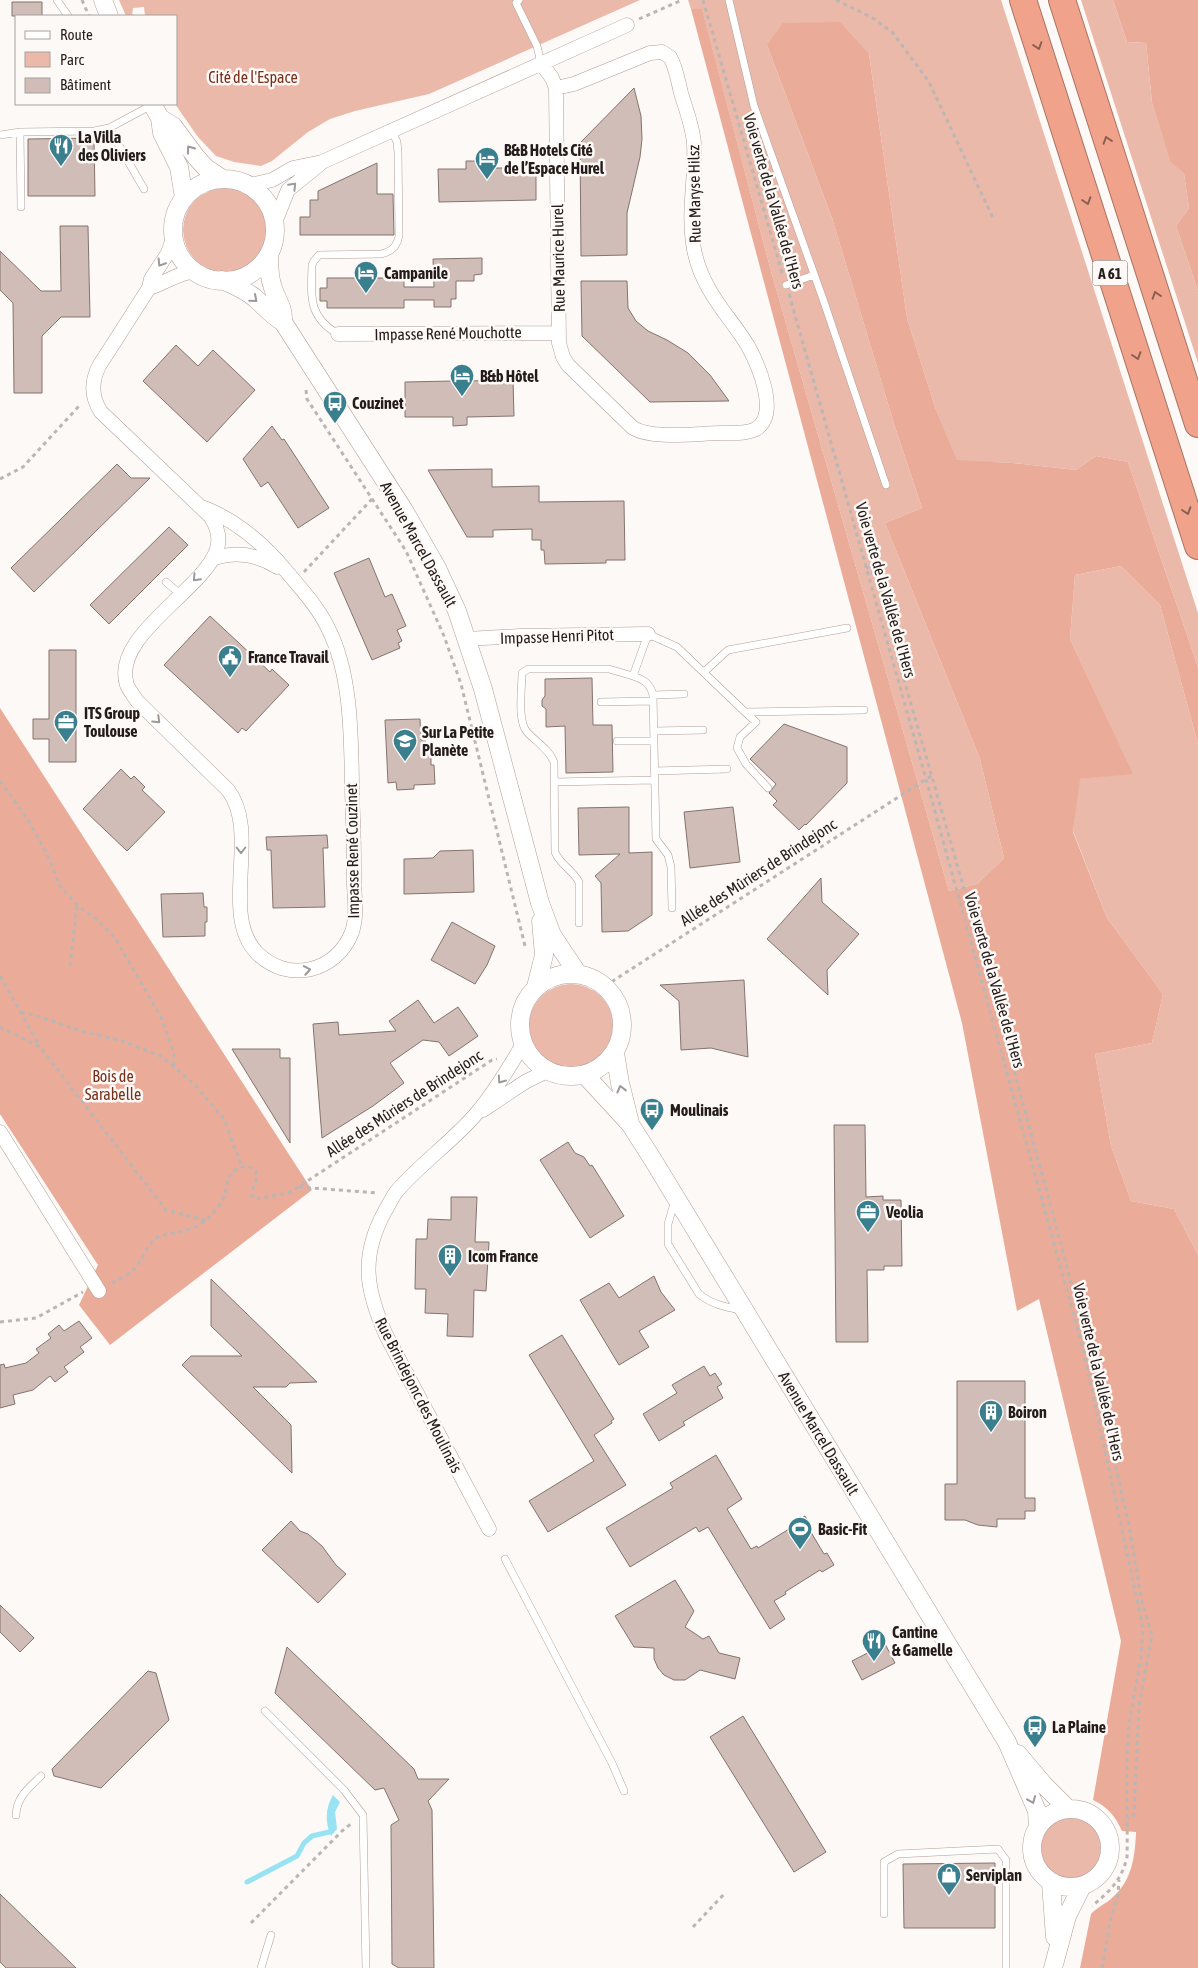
<svg xmlns="http://www.w3.org/2000/svg" width="1198" height="1968" viewBox="0 0 1198 1968" font-family="'Asap Condensed',sans-serif">
	<style>
		.green { fill: #eab9aa }
		.forest { fill: #eaac99 }
		.water { fill: #97e3f3 }
		.lines { fill: none; stroke-linecap: round; stroke-linejoin: round }
		.stream { stroke: #97e3f3; stroke-width: 5 }
		.building { fill: #d0bdb7; stroke: #85736d }
		.service-casing { stroke: #b19e98; stroke-width: 8 }
		.minor-casing { stroke: #b19e98; stroke-width: 15 }
		.tertiary-casing { stroke: #b19e98; stroke-width: 19 }
		.motorway-casing { stroke: #a97363; stroke-width: 28 }
		.path { stroke: #bbb6b4; stroke-width: 3; stroke-dasharray: 4 4; stroke-linecap: butt }
		.service { stroke: #fff; stroke-width: 7 }
		.minor { stroke: #fff; stroke-width: 14 }
		.tertiary { stroke: #fff; stroke-width: 18 }
		.motorway { stroke: #f0a28b; stroke-width: 26 }
		.oneway { stroke: #8a5f52 }
		.oneway2 { stroke: #9c9998 }
		.labels { text-anchor: middle; dominant-baseline: central; stroke-width: 5; stroke-linejoin: round; paint-order: stroke }
		.shield { fill: #fdf9f7; stroke: #655e5c; stroke-width: 1 }
		.shield-label { font-size: 15px; font-weight: bold; fill: #241c1a }
		.park-label { font-size: 16px; fill: #79301a; stroke: #fdf9f7 }
		.poi-label { font-size: 16px; font-weight: bold; fill: #241c1a; stroke: #fdf9f7; text-anchor: start }
		.street-label { font-size: 16px; fill: #241c1a; stroke: #fdf9f7 }
	</style>
	<rect width="100%" height="100%" fill="#fdf9f7"/>
	<path class="green" d="M119,0H640L429,94L355,111L330,119L308,132L272,161L261,166L234,162L216,156L198,137L175,104L176,16H145L144,7L133,8L132,16H126Z
		M688,0H1001L1198,613V667L1128,462L1096,456L1076,470L1014,463L957,461L935,407L907,318L869,54L767,45L832,218L895,427L922,508L885,523L980,759L1004,858L977,884L949,891L771,271L702,10L691,9Z
		M1081,0H1113L1127,42L1146,43L1152,103L1170,160L1184,174L1189,208L1176,226L1198,291V363Z
		M183 230a42 42 0 1 1 84 0a42 42 0 1 1-84 0Z
		M1121,566L1160,605L1198,744V1255L1174,1209L1131,1201L1111,1146L1095,1054L1152,1043L1163,994L1107,918L1073,831L1079,779L1132,773L1070,639L1075,575Z
		M529 1026a42 42 0 1 1 84 0a42 42 0 1 1-84 0Z
		M1041 1848a32 32 0 1 1 64 0a32 32 0 1 1-64 0Z"/>
	<path class="forest" d="M1113,0H1198V291L1176,226L1189,208L1184,174L1170,161L1152,103L1146,43L1127,42Z
		M691,9H702L771,271L949,891L977,884L1004,858L980,759L885,523L922,508L895,427L832,218L767,45L783,23L840,22L869,54L907,318L935,407L957,460L1013,463L1076,470L1096,456L1128,462L1198,667V744L1160,605L1121,566L1075,575L1070,639L1133,774L1080,779L1073,832L1107,918L1163,994L1152,1043L1095,1054L1111,1146L1131,1201L1174,1209L1198,1255V1968H1080L1091,1914C1097,1907 1106,1904 1113,1897C1132,1880 1135,1857 1136,1832L1122,1831C1115,1816 1108,1807 1093,1800L1121,1641L1039,1299L1017,1311L962,1023Z
		M0,708L312,1190L110,1345L79,1305L98,1265L0,1114Z"/>
	<path class="water" d="M333,1795L340,1802L335,1812L337,1829L331,1836C325,1822 325,1809 333,1795Z"/>
	<g class="lines">
		<path class="stream" d="M247,1882L297,1856L304,1843L312,1836L329,1832"/>
	</g>
	<path class="building" d="M12,2H42V16H12Z
		M634,88L641,116L642,139L640,157L627,213V255L581,256L580,143Z
		M94,138L95,196H28V139Z
		M466,161H488V168H536V200L439,202L438,169H466Z
		M377,163V194H393L394,235H300V217H310V200H318V191Z
		M60,226H88L90,317H61L42,336V393H14L13,303L0,290V251L41,291H61Z
		M482,258V274L474,275V281H456V299H451V307H434V300H404V308H327V301H320V288H327V278H404V287H434L433,259Z
		M581,281H627L628,308L636,321L648,331L667,340L688,353L710,375L729,401L650,402L582,336Z
		M176,345L198,366L213,350L255,390L207,442L143,381Z
		M452,372H466L467,381L513,380L514,416L467,417V425L453,426V417H405V382L452,381Z
		M272,426L282,440L284,439L329,508L298,528L268,482L261,487L243,459Z
		M117,464L131,478H150L34,592L11,568Z
		M492,469V487L539,486V502L624,501L625,560H606V563L545,564L544,550H541V540H532V529L493,530V537H467L428,470Z
		M169,527L188,545L109,624L90,605Z
		M369,558L385,597L392,594L406,626L397,630L402,641L398,643L400,648L372,660L334,573Z
		M210,616L270,672L272,669L289,685L246,731L242,728L238,733L164,665Z
		M49,650H76V762H49V739H33V719H49Z
		M592,678L593,725H612L613,772L566,773L565,726L546,727V709L542,706V700L545,696V679Z
		M420,719L421,740H425L428,756H431V765H434L435,784L414,785V789L397,790L396,782L388,783L385,720Z
		M784,724L847,747V783L806,825L805,824L799,830L773,805L777,801L769,793L776,784L750,759Z
		M121,769L131,779L134,776L145,787L142,790L165,812L127,851L83,809Z
		M629,807V853L652,852V915L628,931L602,932L601,883L595,876L620,854L579,855L578,808Z
		M733,807L740,862L690,868L684,812Z
		M327,835L328,848H323L325,907L273,908L271,850H267L266,837Z
		M473,850L474,892L404,894V859L433,858L440,851Z
		M821,878L822,902L859,934L827,970L828,995L767,939Z
		M203,893L204,907H207V922H205V936L163,937L161,894Z
		M452,922L495,946L487,965L475,984L431,960Z
		M744,980L748,1057L711,1048L681,1050L679,1001L660,985Z
		M418,1000L434,1023L458,1007L478,1036L449,1056L439,1042L423,1040L390,1063L404,1083L373,1106L322,1138L313,1024L338,1022L339,1035L396,1031L389,1021Z
		M232,1049H280V1058H290V1143Z
		M834,1125H865L866,1197L883,1196V1200H901L902,1266H884V1270H867L868,1342H836Z
		M568,1142L575,1153L584,1157L590,1166L592,1165L624,1216L590,1238L540,1160Z
		M451,1197H477L475,1242H489L486,1291L474,1290L473,1337L447,1336L448,1314L425,1313L426,1289H415L416,1239H427L428,1219L451,1220Z
		M654,1276L661,1292L675,1310L639,1331L649,1347L619,1365L580,1300L609,1283L619,1298Z
		M211,1279L317,1382L290,1383L286,1387H253L291,1425L292,1473L182,1365L191,1356H242L211,1326Z
		M79,1321L92,1338L80,1347L84,1352L64,1367L68,1372L55,1382L50,1376L33,1390L13,1395L15,1404L0,1408V1365L4,1364L5,1368L26,1363L39,1353L36,1349L51,1338L48,1334L59,1325L64,1331Z
		M562,1335L614,1419L611,1421L612,1423L594,1435L626,1485L548,1532L529,1501L594,1461L529,1355Z
		M704,1366L710,1376L715,1373L722,1384L717,1387L723,1398L683,1422L685,1425L659,1441L643,1414L677,1393L672,1385Z
		M957,1381H1025V1498H1035V1511H1025V1519H997V1527L978,1525L965,1520H945V1484H957Z
		M716,1455L742,1499L727,1509L751,1549L757,1546L758,1548L794,1526L792,1524L805,1516L812,1528L809,1529L824,1554L827,1553L834,1565L822,1572L820,1570L785,1592L786,1594L774,1601L785,1619L770,1629L708,1527L699,1532L696,1527L630,1567L606,1528L673,1488L670,1483Z
		M291,1521L300,1531L308,1534L322,1546L336,1565L346,1574L318,1603L262,1550Z
		M675,1580L694,1611L685,1627L703,1639L709,1636L719,1653L740,1658L735,1679L700,1670L685,1680H674L664,1675L658,1668L654,1659V1648L634,1647L615,1616Z
		M0,1605L34,1638L20,1652L0,1632Z
		M885,1644L895,1663L862,1680L852,1661Z
		M287,1647L414,1769L418,1779H449L428,1801L432,1810L434,1968H399L392,1964L391,1825L399,1820L384,1788L375,1790L275,1693Z
		M148,1671L156,1673L169,1720L101,1788L54,1776L52,1769Z
		M743,1716L826,1852L794,1872L710,1737Z
		M995,1863V1928H904L903,1864Z
		M0,1894L76,1968H6L0,1962Z"/>
	<g class="lines">
		<defs>
			<path id="service" d="M57,0L68,16
				M519,0L516,3L537,46L541,63
				M729,0L754,106L823,299L886,485
				M109,128L144,189
				M20,132L21,207
				M0,135L20,132L94,131L109,128L152,105
				M786,285L814,275
				M338,334C308,317 311,296 312,265L314,261L319,255L381,254C391,252 397,247 399,236L398,152L397,142L392,131
				M166,582L180,594
				M704,672L728,650L847,628
				M633,676C644,680 650,683 653,695L656,839L668,855L671,867L672,908
				M653,695L684,694
				M601,702L653,701
				M745,712L756,722L740,737L737,748L746,764L768,788
				M654,731L703,730
				M617,741H654
				M654,771L727,769
				M554,782L655,780
				M579,923V882C573,870 560,865 555,852L554,762C549,749 536,742 527,732C517,721 522,688 522,673L528,669H609L633,676L648,634L677,647L745,712L864,710
				M675,1200L668,1224V1244L699,1294C711,1304 725,1307 741,1310
				M505,1559L612,1763L624,1791
				M265,1711L344,1790L363,1815L366,1968
				M16,1815C17,1796 29,1788 41,1776
				M884,1914V1862L898,1854L998,1849L1006,1860V1968
				M261,1968L271,1935"/>
			<path id="minor" d="M541,63L552,78L556,88L559,343L563,357L568,365L633,428C654,440 698,433 722,433C733,433 746,434 756,429C780,414 758,364 748,346C736,326 720,309 709,289C701,275 695,259 693,243C688,210 696,177 694,144C693,127 686,110 681,93C678,81 676,67 670,57L662,52L650,53L574,84L556,88
				M251,185L272,180L293,168L322,162L627,25
				M276,220L288,190L320,164
				M173,238L168,253L151,279L149,288L99,366C91,382 91,397 101,412L210,516C217,526 221,539 216,552C200,592 111,637 127,685C129,690 134,696 137,701L228,790C261,833 219,914 257,953C288,984 337,972 352,932C357,917 355,900 354,885C354,863 354,841 353,819C350,758 356,683 328,628C318,607 302,590 287,572C264,544 236,520 202,507
				M149,288C166,283 175,274 194,271
				M338,334L559,333
				M212,559C235,551 257,554 277,567
				M467,639L520,636L648,634
				M483,1110L525,1082L547,1071
				M0,1132L99,1291
				M489,1529L386,1335C366,1290 360,1257 385,1211C389,1205 392,1197 397,1191C421,1163 452,1142 476,1114C494,1093 509,1068 523,1044"/>
			<path id="tertiary" d="M103,0L109,16
				M152,104L160,118L162,133L179,167L184,198
				M160,118L173,126L196,157L206,168L221,178
				M173 230a51 51 0 1 1 102 0a51 51 0 1 1-102 0Z
				M269,256C269,267 269,277 273,288C277,301 284,307 283,322
				M222,280C234,285 245,290 255,298C265,307 271,315 283,322L405,512L437,568L457,611L483,689L540,903L552,935L578,974
				M520 1025a51 51 0 1 1 102 0a51 51 0 1 1-102 0Z
				M536,987L544,955L541,921
				M615,1053L620,1083L630,1123
				M585,1075L630,1124L653,1160L1007,1742L1037,1811L1038,1827
				M1018,1754L1044,1785L1068,1809
				M1032 1848a39 39 0 1 1 78 0a39 39 0 1 1-78 0Z
				M1051,1883L1055,1937
				M1053,1968L1067,1916L1082,1886"/>
			<path id="motorway" d="M1023,0L1198,546
				M1062,0L1198,424"/>
		</defs>
		<use href="#service" class="service-casing"/>
		<use href="#minor" class="minor-casing"/>
		<use href="#tertiary" class="tertiary-casing"/>
		<use href="#motorway" class="motorway-casing"/>
		<path class="path" d="M82,0L89,16
			M703,0L783,276
			M836,0L873,18L893,33L929,82L993,218
			M639,19L682,0
			M789,294L926,779L1083,1349L1142,1623C1145,1662 1130,1699 1128,1738C1125,1777 1128,1818 1127,1857C1122,1880 1109,1892 1092,1906
			M306,390L307,399L406,551L444,636L461,684L525,946
			M0,479L23,467L80,405
			M866,566C885,583 889,624 895,648L981,948L1052,1211L1088,1347L1128,1520L1142,1602L1152,1635L1139,1706L1134,1815L1128,1819
			M304,572L372,499
			M0,781L28,820L50,860L59,885L77,905L98,920L115,938L161,1017L174,1053V1068
			M70,966L77,905
			M0,976L39,1045
			M605,986L931,776
			M21,1012L37,1016L81,1031L122,1041L161,1056L195,1085L224,1119L242,1167
			M0,1027L40,1047L166,1210L205,1220
			M299,1187L378,1193
			M112,1283C120,1279 131,1274 137,1266C145,1256 147,1242 160,1236C165,1234 173,1233 179,1232C198,1228 207,1221 219,1206C232,1190 219,1170 248,1166L255,1170C260,1180 251,1188 252,1197L255,1199L289,1193L492,1060L497,1059
			M0,1322L36,1318L83,1292
			M251,1923L342,1831L352,1823
			M693,1927L726,1892
			M1102,1968L1111,1917L1118,1896L1119,1880"/>
		<use href="#service" class="service"/>
		<use href="#minor" class="minor"/>
		<use href="#tertiary" class="tertiary"/>
		<use href="#motorway" class="motorway"/>
	</g>
	<defs><path id="oneway-chevron" d="M-2-3.5L2.5 0L-2 3.5" fill="none" stroke-width="1.6" stroke-linecap="round" stroke-linejoin="round" transform="scale(1.25)"/></defs>
	<g class="oneway">
		<use href="#oneway-chevron" transform="translate(1038 46) rotate(72)"/>
		<use href="#oneway-chevron" transform="translate(1107 140) rotate(-108)"/>
		<use href="#oneway-chevron" transform="translate(1087 201) rotate(72)"/>
		<use href="#oneway-chevron" transform="translate(1156 295) rotate(-108)"/>
		<use href="#oneway-chevron" transform="translate(1137 356) rotate(72)"/>
		<use href="#oneway-chevron" transform="translate(1187 511) rotate(72)"/>
	</g>
	<g class="oneway2">
		<use href="#oneway-chevron" transform="translate(190 149) rotate(-126)"/>
		<use href="#oneway-chevron" transform="translate(293 186) rotate(-46)"/>
		<use href="#oneway-chevron" transform="translate(161 263) rotate(122)"/>
		<use href="#oneway-chevron" transform="translate(254 299) rotate(41)"/>
		<use href="#oneway-chevron" transform="translate(196 578) rotate(133)"/>
		<use href="#oneway-chevron" transform="translate(157 720) rotate(44)"/>
		<use href="#oneway-chevron" transform="translate(241 850) rotate(90)"/>
		<use href="#oneway-chevron" transform="translate(307 970) rotate(-10)"/>
		<use href="#oneway-chevron" transform="translate(501 1080) rotate(125)"/>
		<use href="#oneway-chevron" transform="translate(621 1089) rotate(-104)"/>
		<use href="#oneway-chevron" transform="translate(1032 1800) rotate(68)"/>
	</g>
	<defs>
		<symbol id="restaurant-pin" viewBox="-11 -11 22 30"><path d="M0 17L-7.5 6A9.5 9.5 0 1 1 7.5 6Z" fill="#3a7f8d" stroke="#fdf9f7"/><path d="M-5-6h1v4h1v-4h1v4h1v-4h1v5L-1.5 .5V6h-2V.5L-5-1ZM5-6V6H3V1.5H1.5Q1.5-4 5-6Z" fill="#fff"/></symbol>
		<symbol id="hotel-pin" viewBox="-11 -11 22 30"><path d="M0 17L-7.5 6A9.5 9.5 0 1 1 7.5 6Z" fill="#3a7f8d" stroke="#fdf9f7"/><path d="M-6-4.5h1.5V1H6V5H4.5V3h-9V5H-6ZM-4 0a1.8 1.8 0 1 1 3.6 0ZM.5 0V-2.5h3Q6-2.5 6 0Z" fill="#fff"/></symbol>
		<symbol id="bus-pin" viewBox="-11 -11 22 30"><path d="M0 17L-7.5 6A9.5 9.5 0 1 1 7.5 6Z" fill="#3a7f8d" stroke="#fdf9f7"/><path d="M-5-6H5V4H4V6H2V4H-2V6H-4V4H-5ZM-3.5-4V0h7V-4ZM-3.5 1.2v1.5H-2V1.2ZM2 1.2v1.5H3.5V1.2Z" fill="#fff"/></symbol>
		<symbol id="civic-pin" viewBox="-11 -11 22 30"><path d="M0 17L-7.5 6A9.5 9.5 0 1 1 7.5 6Z" fill="#3a7f8d" stroke="#fdf9f7"/><path d="M-.6-6.5H3V-4.5H.6V-3L4-1V1h2V6H-6V1h2V-1L-.6-3ZM-1.2 2.5V6h2.4V2.5Z" fill="#fff"/></symbol>
		<symbol id="office-pin" viewBox="-11 -11 22 30"><path d="M0 17L-7.5 6A9.5 9.5 0 1 1 7.5 6Z" fill="#3a7f8d" stroke="#fdf9f7"/><path d="M-6-3h4V-5.5h4V-3h4V5H-6ZM-1-4.5V-3h2v-1.5ZM-6 0V1H6V0Z" fill="#fff"/></symbol>
		<symbol id="school-pin" viewBox="-11 -11 22 30"><path d="M0 17L-7.5 6A9.5 9.5 0 1 1 7.5 6Z" fill="#3a7f8d" stroke="#fdf9f7"/><path d="M0-5L7-2L0 1L-7-2ZM-4 1L0 2.5L4 1V4Q0 6-4 4Z" fill="#fff"/></symbol>
		<symbol id="building-pin" viewBox="-11 -11 22 30"><path d="M0 17L-7.5 6A9.5 9.5 0 1 1 7.5 6Z" fill="#3a7f8d" stroke="#fdf9f7"/><path d="M-4-6H4V6H1V3H-1V6H-4ZM-2.5-4.3h1.7v1.8h-1.7ZM.8-4.3h1.7v1.8H.8ZM-2.5-1h1.7V.8h-1.7ZM.8-1h1.7V.8H.8Z" fill="#fff"/></symbol>
		<symbol id="stadium-pin" viewBox="-11 -11 22 30"><path d="M0 17L-7.5 6A9.5 9.5 0 1 1 7.5 6Z" fill="#3a7f8d" stroke="#fdf9f7"/><path d="M0-5a6.5 5 0 1 0 0 10a6.5 5 0 1 0 0-10ZM-3.5-1.8h7v3.6h-7Z" fill="#fff"/></symbol>
		<symbol id="shop-pin" viewBox="-11 -11 22 30"><path d="M0 17L-7.5 6A9.5 9.5 0 1 1 7.5 6Z" fill="#3a7f8d" stroke="#fdf9f7"/><path d="M-5-2.5h2.3a2.7 3.5 0 0 1 5.4 0H5L5.5 6h-11ZM-1.5-2.5h3a1.5 2.3 0 0 0-3 0Z" fill="#fff"/></symbol>
	</defs>
	<g fill-rule="evenodd">
		<use href="#restaurant-pin" x="47" y="132" width="28" height="38"/>
		<use href="#hotel-pin" x="473" y="145" width="28" height="38"/>
		<use href="#hotel-pin" x="352" y="259" width="28" height="38"/>
		<use href="#hotel-pin" x="448" y="362" width="28" height="38"/>
		<use href="#bus-pin" x="321" y="389" width="28" height="38"/>
		<use href="#civic-pin" x="216" y="643" width="28" height="38"/>
		<use href="#office-pin" x="52" y="708" width="28" height="38"/>
		<use href="#school-pin" x="391" y="727" width="28" height="38"/>
		<use href="#bus-pin" x="638" y="1096" width="28" height="38"/>
		<use href="#office-pin" x="854" y="1198" width="28" height="38"/>
		<use href="#building-pin" x="436" y="1242" width="28" height="38"/>
		<use href="#building-pin" x="977" y="1398" width="28" height="38"/>
		<use href="#stadium-pin" x="786" y="1515" width="28" height="38"/>
		<use href="#restaurant-pin" x="860" y="1627" width="28" height="38"/>
		<use href="#bus-pin" x="1021" y="1713" width="28" height="38"/>
		<use href="#shop-pin" x="935" y="1861" width="28" height="38"/>
	</g>
	<g class="labels">
		<rect class="shield" x="1092.5" y="260.5" width="35" height="25" rx="4"/>
		<g class="shield-label">
			<text x="1110" y="273">A 61</text>
		</g>
		<g class="park-label">
			<text x="253" y="77">Cité de l'Espace</text>
			<text x="113" y="1076">Bois de<tspan x="113" dy="18">Sarabelle</tspan></text>
		</g>
		<g class="poi-label">
			<text x="78" y="137">La Villa<tspan x="78" dy="18">des Oliviers</tspan></text>
			<text x="504" y="150">B&amp;B Hotels Cité<tspan x="504" dy="18">de l’Espace Hurel</tspan></text>
			<text x="384" y="273">Campanile</text>
			<text x="480" y="376">B&amp;b Hôtel</text>
			<text x="352" y="403">Couzinet</text>
			<text x="248" y="657">France Travail</text>
			<text x="84" y="713">ITS Group<tspan x="84" dy="18">Toulouse</tspan></text>
			<text x="422" y="732">Sur La Petite<tspan x="422" dy="18">Planète</tspan></text>
			<text x="670" y="1110">Moulinais</text>
			<text x="886" y="1212">Veolia</text>
			<text x="468" y="1256">Icom France</text>
			<text x="1008" y="1412">Boiron</text>
			<text x="818" y="1529">Basic-Fit</text>
			<text x="892" y="1632">Cantine<tspan x="892" dy="18">&amp; Gamelle</tspan></text>
			<text x="1052" y="1727">La Plaine</text>
			<text x="966" y="1875">Serviplan</text>
		</g>
		<g class="street-label">
			<text transform="translate(694 194) rotate(-91)">Rue Maryse Hilsz</text>
			<text transform="translate(774 201) rotate(74)">Voie verte de la Vallée de l'Hers</text>
			<text transform="translate(558 258) rotate(-91)">Rue Maurice Hurel</text>
			<text transform="translate(448 333) rotate(-1)">Impasse René Mouchotte</text>
			<text transform="translate(419 544) rotate(61)">Avenue Marcel Dassault</text>
			<text transform="translate(886 590) rotate(74)">Voie verte de la Vallée de l'Hers</text>
			<text transform="translate(557 636) rotate(-2)">Impasse Henri Pitot</text>
			<text transform="translate(352 851) rotate(-91)">Impasse René Couzinet</text>
			<text transform="translate(758 872) rotate(-33)">Allée des Mûriers de Brindejonc</text>
			<text transform="translate(995 980) rotate(74)">Voie verte de la Vallée de l'Hers</text>
			<text transform="translate(404 1103) rotate(-33)">Allée des Mûriers de Brindejonc</text>
			<text transform="translate(1099 1372) rotate(77)">Voie verte de la Vallée de l'Hers</text>
			<text transform="translate(419 1395) rotate(63)">Rue Brindejonc des Moulinais</text>
			<text transform="translate(819 1433) rotate(59)">Avenue Marcel Dassault</text>
		</g>
	</g>
	<rect x="15" y="15" width="162" height="90" fill="#fdf9f7" stroke="#a6a19f"/>
	<rect x="25" y="31" width="25" height="8" fill="#ffffff" stroke="#a6a19f"/>
	<text x="60" y="40" font-size="15" fill="#241c1a">Route</text>
	<rect x="25" y="52" width="25" height="15" fill="#eab9aa" stroke="#a6a19f"/>
	<text x="60" y="65" font-size="15" fill="#241c1a">Parc</text>
	<rect x="25" y="78" width="25" height="15" fill="#d0bdb7" stroke="#a6a19f"/>
	<text x="60" y="90" font-size="15" fill="#241c1a">Bâtiment</text>
</svg>
